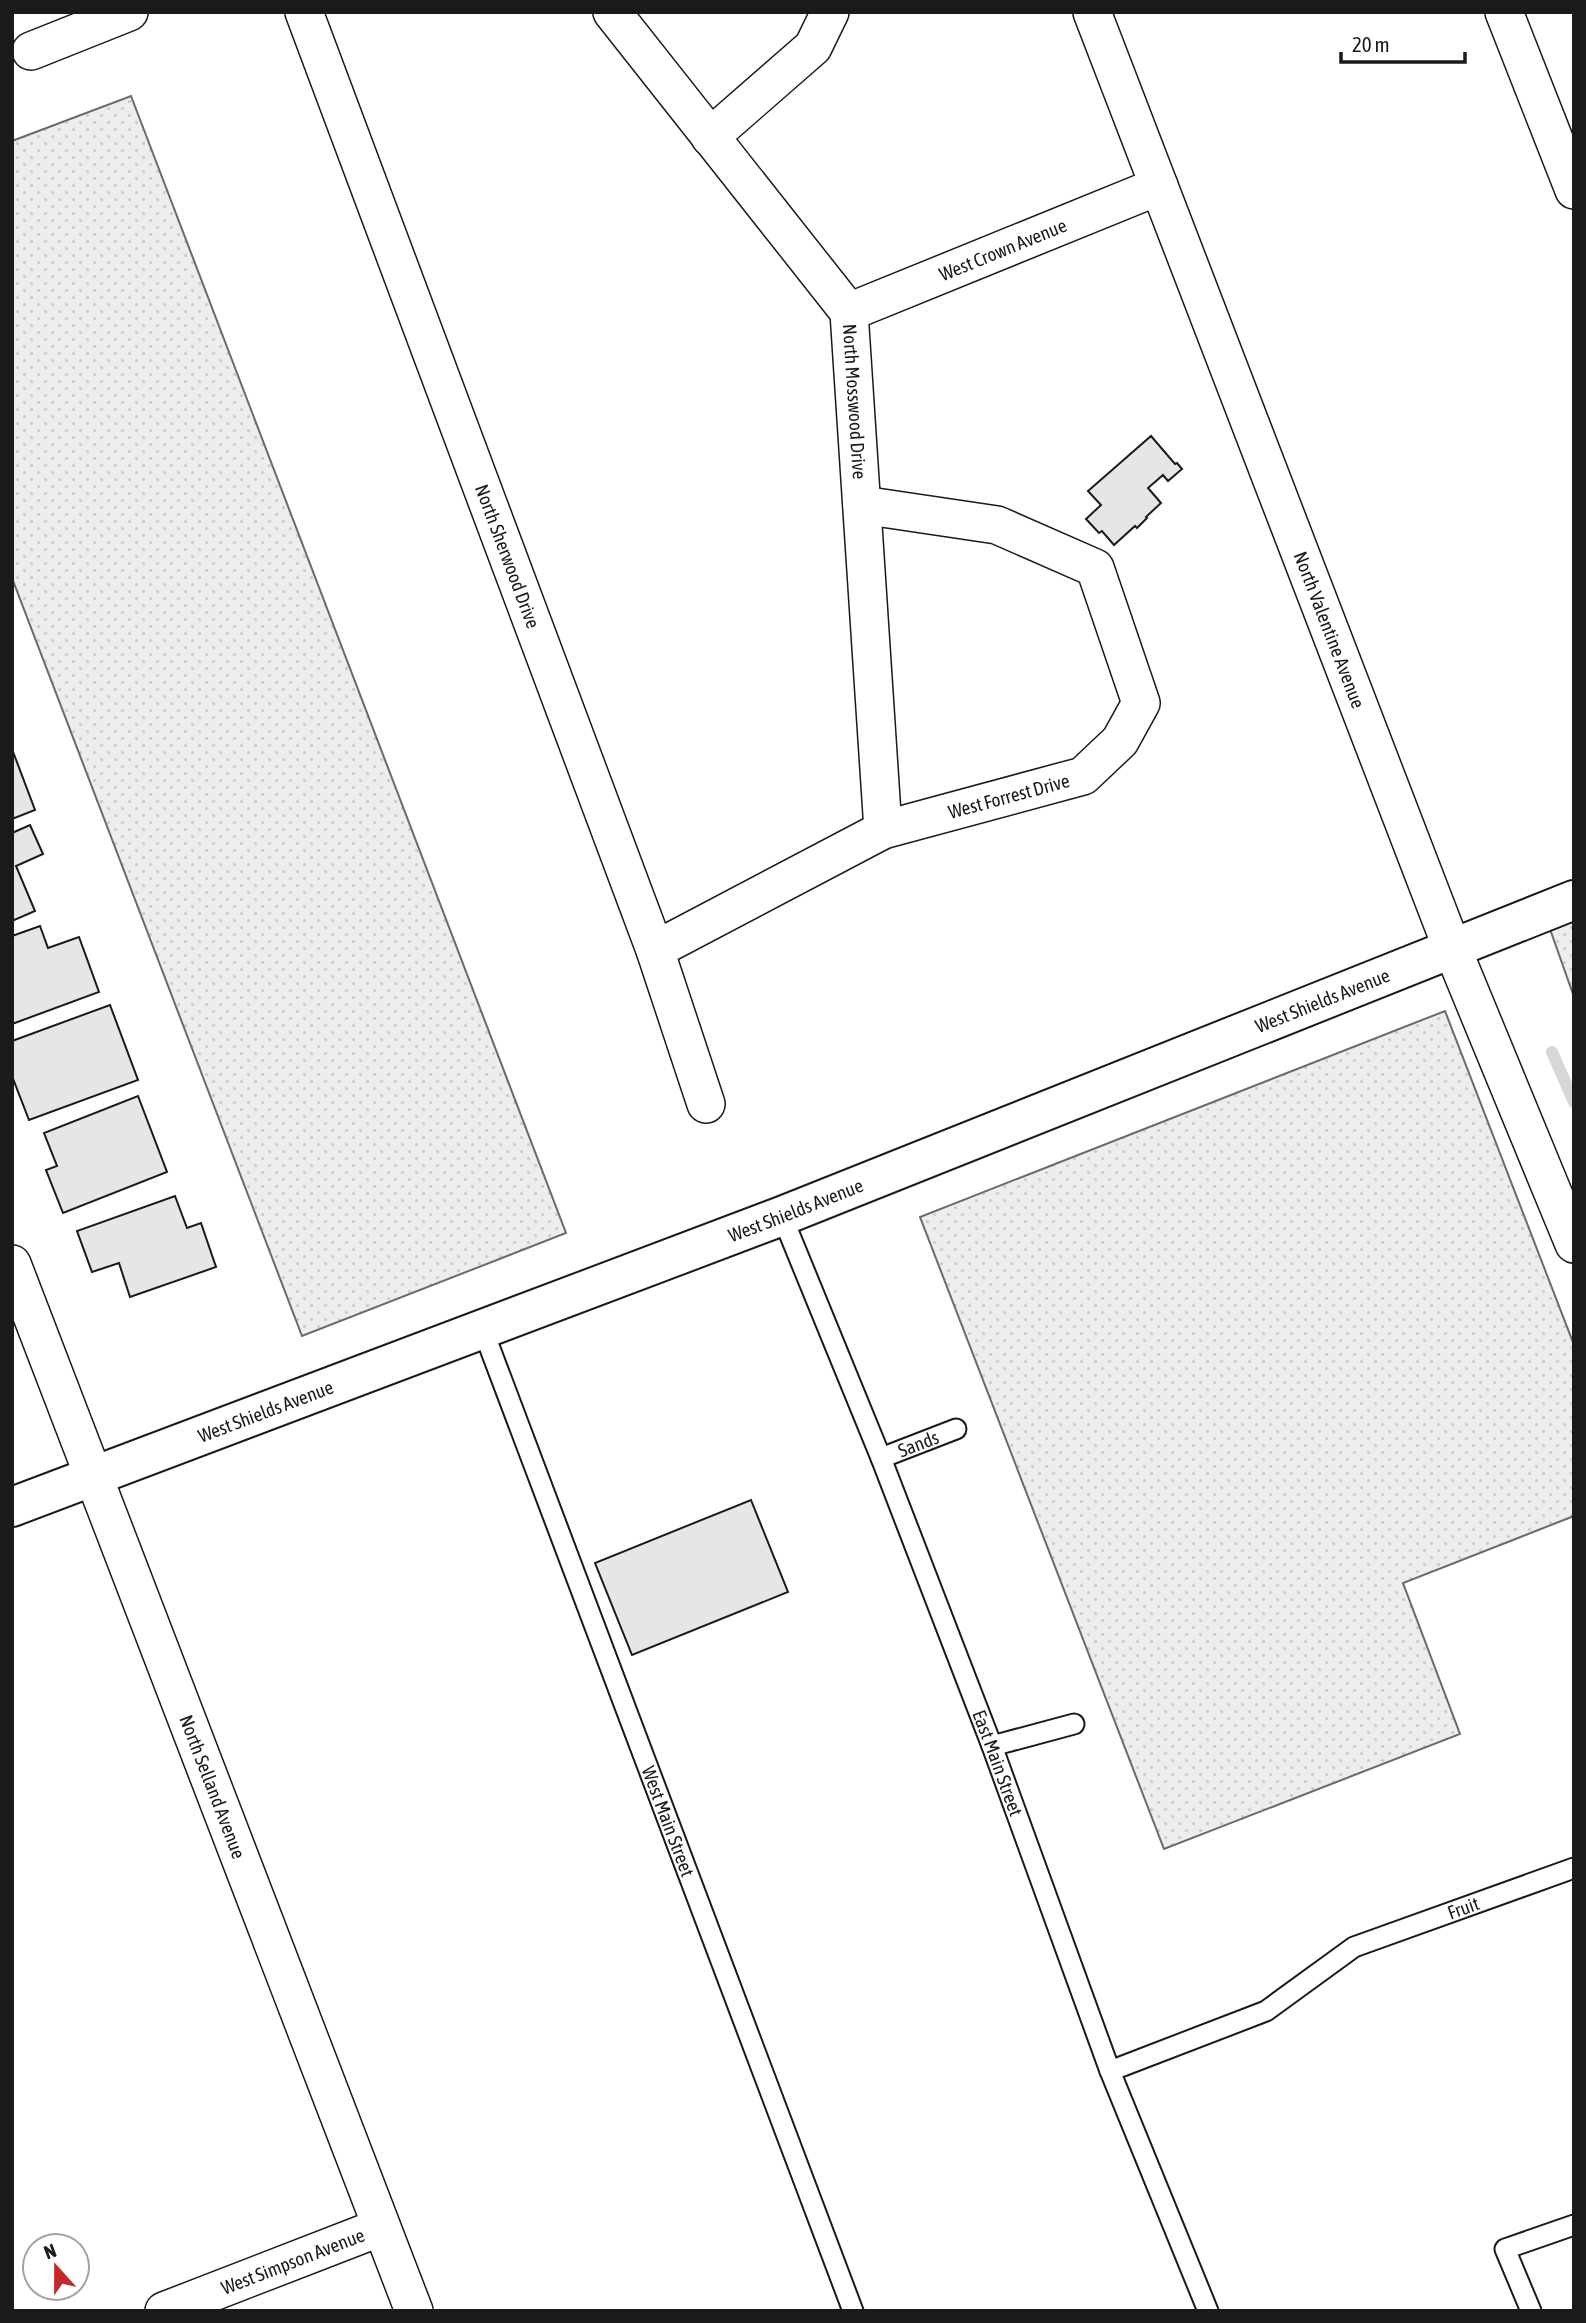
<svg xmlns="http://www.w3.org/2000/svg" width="1586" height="2323" viewBox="0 0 1586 2323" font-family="'Asap Condensed',sans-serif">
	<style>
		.grass { fill: url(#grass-dots); stroke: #6a6a6a; stroke-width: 2 }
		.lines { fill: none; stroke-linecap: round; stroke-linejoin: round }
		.stream { stroke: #d7d7d7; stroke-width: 12 }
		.building { fill: #e6e6e6; stroke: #1a1a1a; stroke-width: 2 }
		.lane-casing { stroke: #1a1a1a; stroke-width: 23 }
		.street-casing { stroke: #1a1a1a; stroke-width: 40 }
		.secondary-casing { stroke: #1a1a1a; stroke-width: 42 }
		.lane { stroke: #fff; stroke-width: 19 }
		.street { stroke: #fff; stroke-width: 37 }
		.secondary { stroke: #fff; stroke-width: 38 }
		.labels { text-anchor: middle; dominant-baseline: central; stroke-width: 5; stroke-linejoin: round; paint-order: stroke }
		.street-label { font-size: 19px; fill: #1a1a1a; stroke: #fff }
	</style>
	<defs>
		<pattern id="grass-dots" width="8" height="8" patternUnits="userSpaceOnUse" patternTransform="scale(1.75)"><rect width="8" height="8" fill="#ededed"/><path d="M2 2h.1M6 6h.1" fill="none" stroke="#cbcbcb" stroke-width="1.8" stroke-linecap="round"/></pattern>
	</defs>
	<rect width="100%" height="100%" fill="#fff"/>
	<path class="grass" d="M131,96L566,1233L302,1336L12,578V141Z
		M1574,920V997L1550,929Z
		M1445,1011L1574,1345V1516L1403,1583L1460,1734L1164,1849L920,1217Z"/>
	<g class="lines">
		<path class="stream" d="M1552,1052L1574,1102"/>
	</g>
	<path class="building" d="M1151,436L1175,464L1177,463L1182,469L1168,481L1163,475L1148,488L1161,503L1146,517L1147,518L1137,528L1135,526L1114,545L1102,531L1099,533L1086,519L1101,505L1088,491Z
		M12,749L35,810L12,819Z
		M30,825L43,854L16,866L35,911L12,921V833Z
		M40,926L48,948L79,937L99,992L12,1024V936Z
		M110,1005L138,1080L29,1120L12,1076V1041Z
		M138,1096L167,1172L63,1213L46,1170L57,1166L44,1133Z
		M175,1196L187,1228L201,1223L216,1267L130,1297L119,1263L92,1272L77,1231Z
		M751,1500L788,1592L632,1655L595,1563Z"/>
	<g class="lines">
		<defs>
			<g id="lane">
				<path id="s1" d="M782,1216L881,1458L992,1746L1110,2071L1208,2311"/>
				<path id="s2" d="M483,1330L853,2311"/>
				<path id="s3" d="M881,1458L956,1429"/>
				<path d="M992,1746L1074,1724"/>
				<path id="s4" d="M1110,2071L1266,2011L1354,1947L1574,1868"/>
				<path d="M1531,2311L1505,2249L1574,2225"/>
			</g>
			<g id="street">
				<path id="s5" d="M304,12L655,950L706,1104"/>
				<path id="s6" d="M612,12L849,312L883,830"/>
				<path id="s7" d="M1092,12L1452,948L1574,1244"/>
				<path d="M1504,12L1574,190"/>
				<path d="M31,51L129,12"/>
				<path d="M710,137L813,47L830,12"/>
				<path id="s8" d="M849,312L1159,186"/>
				<path id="s9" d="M655,950L883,830L1083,776L1120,741L1141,703L1095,568L997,525L862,505"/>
				<path id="s10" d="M12,1264L414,2311"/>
				<path id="s11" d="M164,2311L381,2227"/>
			</g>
			<g id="secondary">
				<path id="s12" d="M12,1507L782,1216L1574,900"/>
			</g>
		</defs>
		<use href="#lane" class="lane-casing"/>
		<use href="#street" class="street-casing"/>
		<use href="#secondary" class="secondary-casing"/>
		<use href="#lane" class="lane"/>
		<use href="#street" class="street"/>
		<use href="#secondary" class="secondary"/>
	</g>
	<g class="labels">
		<g class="street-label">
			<text stroke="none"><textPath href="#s8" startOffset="166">West Crown Avenue</textPath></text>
			<text stroke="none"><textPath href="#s6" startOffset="472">North Mosswood Drive</textPath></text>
			<text stroke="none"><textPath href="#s5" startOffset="581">North Sherwood Drive</textPath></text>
			<text stroke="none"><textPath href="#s7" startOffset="662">North Valentine Avenue</textPath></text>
			<text stroke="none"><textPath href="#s9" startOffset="388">West Forrest Drive</textPath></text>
			<text stroke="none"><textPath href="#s12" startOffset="1405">West Shields Avenue</textPath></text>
			<text stroke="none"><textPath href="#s12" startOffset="838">West Shields Avenue</textPath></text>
			<text stroke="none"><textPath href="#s12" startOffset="271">West Shields Avenue</textPath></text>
			<text stroke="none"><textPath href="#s3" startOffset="40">Sands</textPath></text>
			<text stroke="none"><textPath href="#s1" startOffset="588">East Main Street</textPath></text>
			<text stroke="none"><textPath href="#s10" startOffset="560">North Selland Avenue</textPath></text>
			<text stroke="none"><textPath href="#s2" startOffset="525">West Main Street</textPath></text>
			<text stroke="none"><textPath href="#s4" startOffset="392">Fruit</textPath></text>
			<text stroke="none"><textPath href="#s11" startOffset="138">West Simpson Avenue</textPath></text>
		</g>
	</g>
	<rect width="1586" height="2323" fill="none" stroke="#1a1a1a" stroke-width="28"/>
	<g transform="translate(56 2267) rotate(339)"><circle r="33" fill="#ffffff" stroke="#a3a3a3" stroke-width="2"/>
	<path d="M0-5L12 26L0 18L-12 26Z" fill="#c62828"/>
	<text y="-10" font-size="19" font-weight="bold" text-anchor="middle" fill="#1a1a1a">N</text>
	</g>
	<path d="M1341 52v10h124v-10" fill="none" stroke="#1a1a1a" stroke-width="3.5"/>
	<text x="1352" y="52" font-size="21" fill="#1a1a1a" stroke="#ffffff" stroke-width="5" paint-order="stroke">20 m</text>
</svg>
